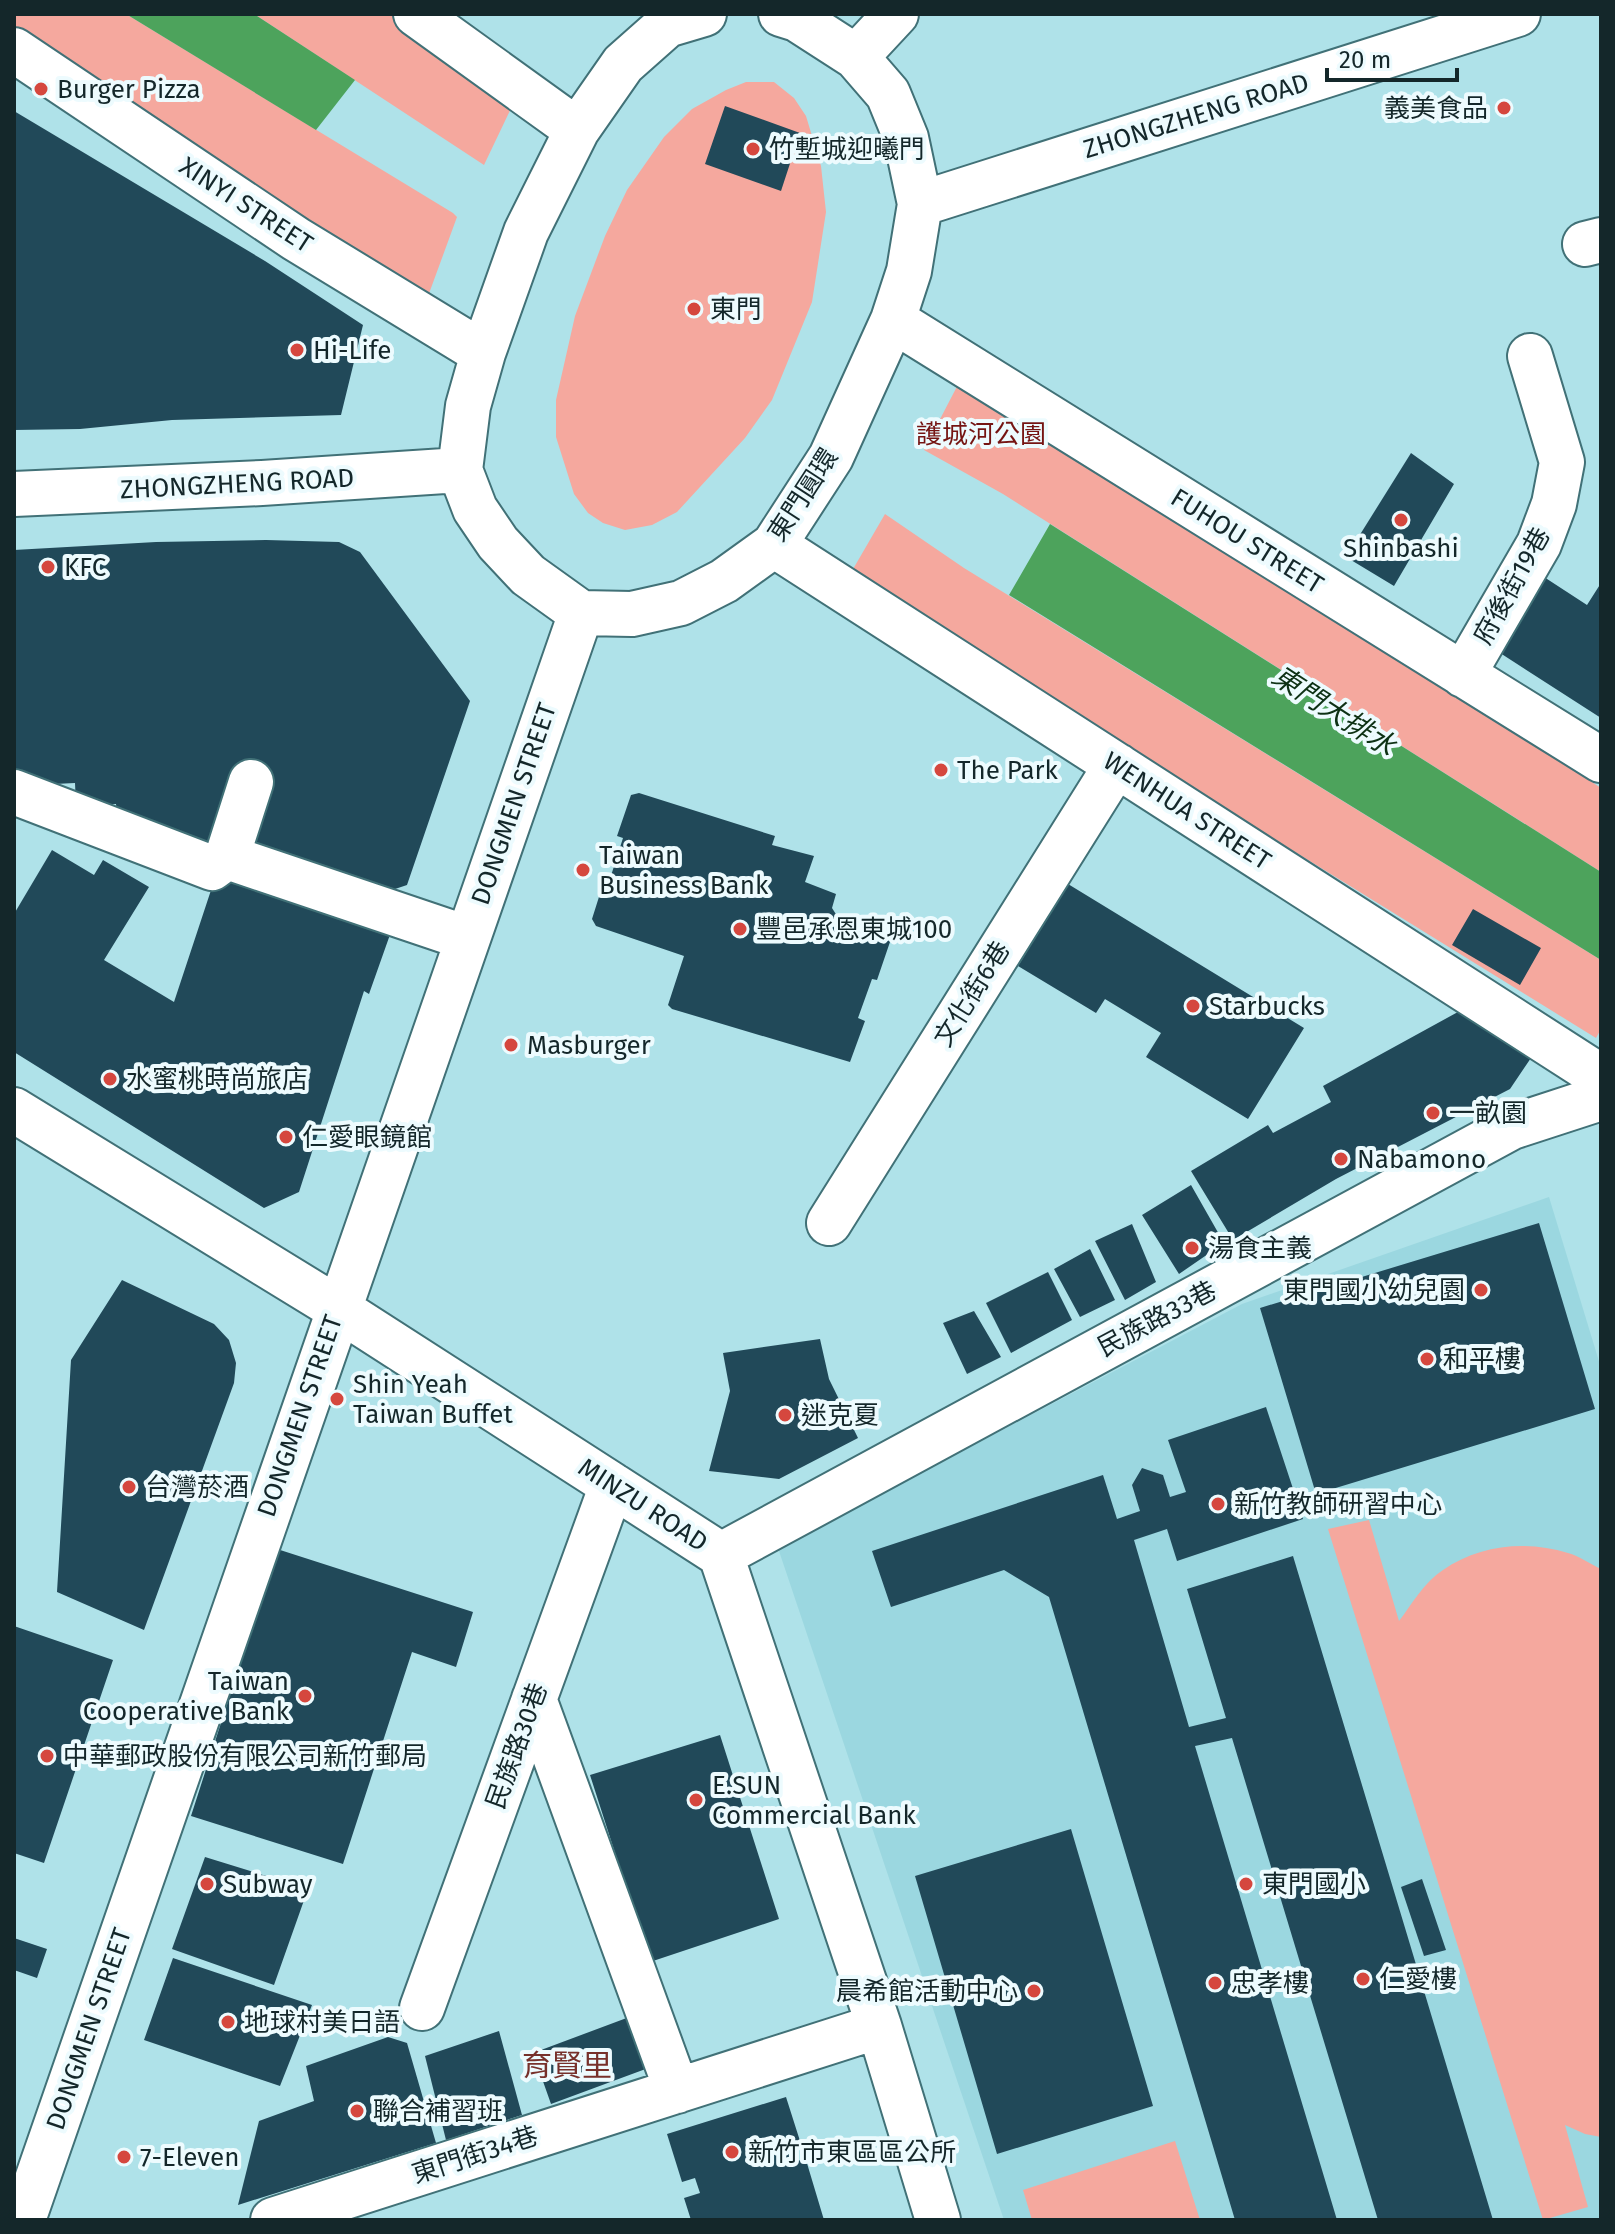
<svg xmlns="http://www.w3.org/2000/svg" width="1615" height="2234" viewBox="0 0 1615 2234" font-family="'Fira Sans','Noto Sans TC',sans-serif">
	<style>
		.built { fill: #9bd7e0 }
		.green { fill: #f5a89e }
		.water { fill: #4da35c }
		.building { fill: #214959 }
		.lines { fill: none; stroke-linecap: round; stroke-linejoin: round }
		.minor-casing { stroke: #417177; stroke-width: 48 }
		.minor { stroke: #fff; stroke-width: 44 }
		.poi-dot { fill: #d5473e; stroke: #edfbfe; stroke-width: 3 }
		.labels { text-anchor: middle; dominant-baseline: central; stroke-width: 8; stroke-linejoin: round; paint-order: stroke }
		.poi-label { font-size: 26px; fill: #14272a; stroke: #edfbfe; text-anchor: start }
		.street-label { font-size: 26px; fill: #14272a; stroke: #edfbfe }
		.park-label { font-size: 26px; fill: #751412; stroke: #edfbfe }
		.water-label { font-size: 28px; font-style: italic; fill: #0e3215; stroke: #edfbfe }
		.quarter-label { font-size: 30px; fill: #77312b; stroke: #edfbfe }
	</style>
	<rect width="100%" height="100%" fill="#afe2e9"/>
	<path class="built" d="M1549,1197L1601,1368V2220H1004L778,1548L1242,1304Z"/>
	<path class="green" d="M14,14H126L453,213L457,217L427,299L14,30Z
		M254,14H394L516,98L484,165Z
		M746,82H774L794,98L806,116L821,166L826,212L812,302L772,400L745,438L677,512L652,525L625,530L603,523L588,513L574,494L556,437V400L575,316L605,236L627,190L664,137L692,109L726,90Z
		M964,373L1601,788V872L1003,494L924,450Z
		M885,514L964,568L1601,960V1029L1596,1038L849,576Z
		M1369,1520L1399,1621C1412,1604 1424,1582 1443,1570C1479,1545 1526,1540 1568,1553C1579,1556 1590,1564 1601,1569V2137L1585,2134L1565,2125L1588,2207L1543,2220L1328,1529Z
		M1175,2141L1200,2220H1032L1023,2190Z"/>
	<path class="water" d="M126,14H254L355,80L316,130Z
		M1050,524L1601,872V960L1009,595Z"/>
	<path class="building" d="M725,106L800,133L781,191L705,164Z
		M14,111L265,261L363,325L341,415L172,420L80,429L14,430Z
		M1411,453L1454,484L1394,586L1346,557Z
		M266,540L339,542L360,552L470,701L407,885L374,896L219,853L117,814L116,804L76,805L75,783L34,785L14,780V550L156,542Z
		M1544,577L1587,605L1601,583V718L1497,651Z
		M639,793L775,836L772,845L814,856L805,882L836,894L832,908L839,919L886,933L891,939L877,980L872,979L858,1018L865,1021L850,1062L672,1009L668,1005L684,956L596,926L592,919L604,881L609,882L623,838L617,836L631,795Z
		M52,850L94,875L103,860L149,887L104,960L174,1002L218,869L392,929L369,994L364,991L299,1192L264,1208L14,1052V914Z
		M1068,884L1304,1028L1248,1119L1146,1057L1161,1033L1105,999L1096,1013L1018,966Z
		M1473,909L1541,948L1520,985L1452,945Z
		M1467,1007L1535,1052L1510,1089L1336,1179L1233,1240L1191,1171L1268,1125L1273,1133L1331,1102L1323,1086Z
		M1191,1185L1224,1243L1179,1274L1142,1215Z
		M1539,1223L1595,1409L1316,1494L1260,1308Z
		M1132,1224L1156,1282L1125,1300L1095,1241Z
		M1090,1249L1115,1300L1080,1317L1054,1269Z
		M1048,1272L1072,1320L1011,1353L986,1303Z
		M122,1280L214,1324L229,1340L236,1363L234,1383L144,1630L57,1592L71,1360Z
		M974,1311L1001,1357L967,1374L943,1323Z
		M820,1339L829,1379L858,1438L779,1479L709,1471L730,1391L723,1353Z
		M1266,1407L1303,1519L1177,1561L1167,1529L1134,1540L1189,1727L1226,1718L1187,1589L1293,1556L1493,2220H1378L1232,1738L1195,1746L1337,2220H1235L1049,1597L1004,1570L891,1607L872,1551L1103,1475L1117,1519L1140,1511L1132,1485L1142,1468L1163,1475L1170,1497L1186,1492L1168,1440Z
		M277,1549L473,1612L456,1667L412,1652L343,1864L191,1816Z
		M14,1626L113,1660L44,1863L14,1853Z
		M720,1735L779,1919L650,1962L590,1775Z
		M1071,1829L1153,2106L997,2154L915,1876Z
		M205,1857L308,1889L274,1985L172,1949Z
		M1422,1879L1446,1950L1424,1956L1401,1887Z
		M14,1938L47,1949L37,1978L14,1970Z
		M173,1958L312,2005L280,2086L144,2040Z
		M632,2016L651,2067L551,2104L533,2053Z
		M499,2031L522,2115L446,2140L425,2056Z
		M388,2037L407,2043L436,2143L238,2205L259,2121L314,2101L306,2066Z
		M786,2097L800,2141L788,2144L793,2161L806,2160L824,2220H691L684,2198L700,2193L695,2178L682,2182L667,2134Z"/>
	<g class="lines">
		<defs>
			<path id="minor" d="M416,14L577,130
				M704,14L667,25L623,64L577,130L526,232L483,353L468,406L460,470L475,509L498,543L528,575L581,613L632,614L681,603L724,581L774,545L831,457L893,320L909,271L920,204L906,138L888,94L856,57L797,19L781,14
				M14,50L296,239L483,353
				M856,57L896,14
				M920,204L1518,14
				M1585,244L1601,240
				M893,320L1601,760
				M14,494L262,483L460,470
				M774,545L1601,1077
				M1463,675L1539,544L1554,504L1562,462L1530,356
				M14,792L212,868L227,857L251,782
				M227,857L467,938
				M14,1110L337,1308L721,1555L879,2026L938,2220
				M829,1223L1110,775L1118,766
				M721,1555L1512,1127L1601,1098
				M534,1699L677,2091
				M422,2008L612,1485
				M23,2220L581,613
				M273,2220L879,2026"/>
		</defs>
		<use href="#minor" class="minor-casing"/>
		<use href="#minor" class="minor"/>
	</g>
	<g class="poi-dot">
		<circle cx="41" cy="89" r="8"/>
		<circle cx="1504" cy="108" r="8"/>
		<circle cx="753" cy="149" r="8"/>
		<circle cx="694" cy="309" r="8"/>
		<circle cx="297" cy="350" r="8"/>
		<circle cx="1401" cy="520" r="8"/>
		<circle cx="48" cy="567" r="8"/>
		<circle cx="941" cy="770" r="8"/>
		<circle cx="583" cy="870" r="8"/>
		<circle cx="740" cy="929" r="8"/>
		<circle cx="1193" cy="1006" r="8"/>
		<circle cx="511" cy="1045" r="8"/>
		<circle cx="110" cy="1079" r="8"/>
		<circle cx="1433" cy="1113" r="8"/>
		<circle cx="286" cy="1137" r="8"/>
		<circle cx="1341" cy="1159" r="8"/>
		<circle cx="1192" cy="1248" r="8"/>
		<circle cx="1481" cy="1290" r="8"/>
		<circle cx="1427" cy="1359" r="8"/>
		<circle cx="337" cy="1399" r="8"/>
		<circle cx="785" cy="1415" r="8"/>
		<circle cx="129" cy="1487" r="8"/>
		<circle cx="1218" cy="1504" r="8"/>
		<circle cx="305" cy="1696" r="8"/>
		<circle cx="47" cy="1756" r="8"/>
		<circle cx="696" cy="1800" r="8"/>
		<circle cx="207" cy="1884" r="8"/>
		<circle cx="1246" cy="1884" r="8"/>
		<circle cx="1363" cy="1979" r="8"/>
		<circle cx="1215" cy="1983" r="8"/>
		<circle cx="1034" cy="1991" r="8"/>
		<circle cx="228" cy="2022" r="8"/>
		<circle cx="357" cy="2111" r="8"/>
		<circle cx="732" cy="2152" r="8"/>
		<circle cx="124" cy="2157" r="8"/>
	</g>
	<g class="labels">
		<g class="poi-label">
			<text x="57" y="89">Burger Pizza</text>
			<text x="1488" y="108" text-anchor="end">義美食品</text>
			<text x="769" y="149">竹塹城迎曦門</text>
			<text x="710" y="309">東門</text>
			<text x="313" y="350">Hi-Life</text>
			<text x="1401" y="548" text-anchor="middle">Shinbashi</text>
			<text x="64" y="567">KFC</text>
			<text x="957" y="770">The Park</text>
			<text x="599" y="855">Taiwan<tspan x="599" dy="30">Business Bank</tspan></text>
			<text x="756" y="929">豐邑承恩東城100</text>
			<text x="1209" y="1006">Starbucks</text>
			<text x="527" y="1045">Masburger</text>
			<text x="126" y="1079">水蜜桃時尚旅店</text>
			<text x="1449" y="1113">一畝園</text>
			<text x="302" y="1137">仁愛眼鏡館</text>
			<text x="1357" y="1159">Nabamono</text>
			<text x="1208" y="1248">湯食主義</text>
			<text x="1465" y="1290" text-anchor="end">東門國小幼兒園</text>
			<text x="1443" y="1359">和平樓</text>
			<text x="353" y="1384">Shin Yeah<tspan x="353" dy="30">Taiwan Buffet</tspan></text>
			<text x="801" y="1415">迷克夏</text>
			<text x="145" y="1487">台灣菸酒</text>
			<text x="1234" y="1504">新竹教師研習中心</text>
			<text x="289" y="1681" text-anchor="end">Taiwan<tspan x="289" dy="30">Cooperative Bank</tspan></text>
			<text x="63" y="1756">中華郵政股份有限公司新竹郵局</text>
			<text x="712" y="1785">E.SUN<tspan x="712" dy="30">Commercial Bank</tspan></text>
			<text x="223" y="1884">Subway</text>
			<text x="1262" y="1884">東門國小</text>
			<text x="1379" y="1979">仁愛樓</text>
			<text x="1231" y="1983">忠孝樓</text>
			<text x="1018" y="1991" text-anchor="end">晨希館活動中心</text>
			<text x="244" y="2022">地球村美日語</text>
			<text x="373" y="2111">聯合補習班</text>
			<text x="748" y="2152">新竹市東區區公所</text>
			<text x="140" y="2157">7-Eleven</text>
		</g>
		<g class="street-label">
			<text transform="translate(1196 116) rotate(-17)">ZHONGZHENG ROAD</text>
			<text transform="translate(246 205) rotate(33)">XINYI STREET</text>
			<text transform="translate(237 484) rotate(-3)">ZHONGZHENG ROAD</text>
			<text transform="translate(803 495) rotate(-57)">東門圓環</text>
			<text transform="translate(1247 541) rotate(32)">FUHOU STREET</text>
			<text transform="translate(1512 586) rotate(-61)">府後街19巷</text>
			<text transform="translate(514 804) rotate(-71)">DONGMEN STREET</text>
			<text transform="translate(1187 811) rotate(33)">WENHUA STREET</text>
			<text transform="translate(972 994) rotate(-58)">文化街6巷</text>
			<text transform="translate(1157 1319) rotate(-28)">民族路33巷</text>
			<text transform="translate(300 1416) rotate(-71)">DONGMEN STREET</text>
			<text transform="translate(643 1505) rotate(33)">MINZU ROAD</text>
			<text transform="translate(517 1746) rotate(-70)">民族路30巷</text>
			<text transform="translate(89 2029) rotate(-71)">DONGMEN STREET</text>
			<text transform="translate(475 2155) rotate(-18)">東門街34巷</text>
		</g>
		<g class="park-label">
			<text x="981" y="434">護城河公園</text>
		</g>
		<g class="water-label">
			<text transform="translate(1334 711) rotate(33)">東門大排水</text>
		</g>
		<g class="quarter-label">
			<text x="567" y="2066">育賢里</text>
		</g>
	</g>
	<rect width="1615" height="2234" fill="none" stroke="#14272a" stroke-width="32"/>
	<path d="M1327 68v12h130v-12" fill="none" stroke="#14272a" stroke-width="4"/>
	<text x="1339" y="68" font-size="24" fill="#14272a" stroke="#edfbfe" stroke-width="6" paint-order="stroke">20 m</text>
</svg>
